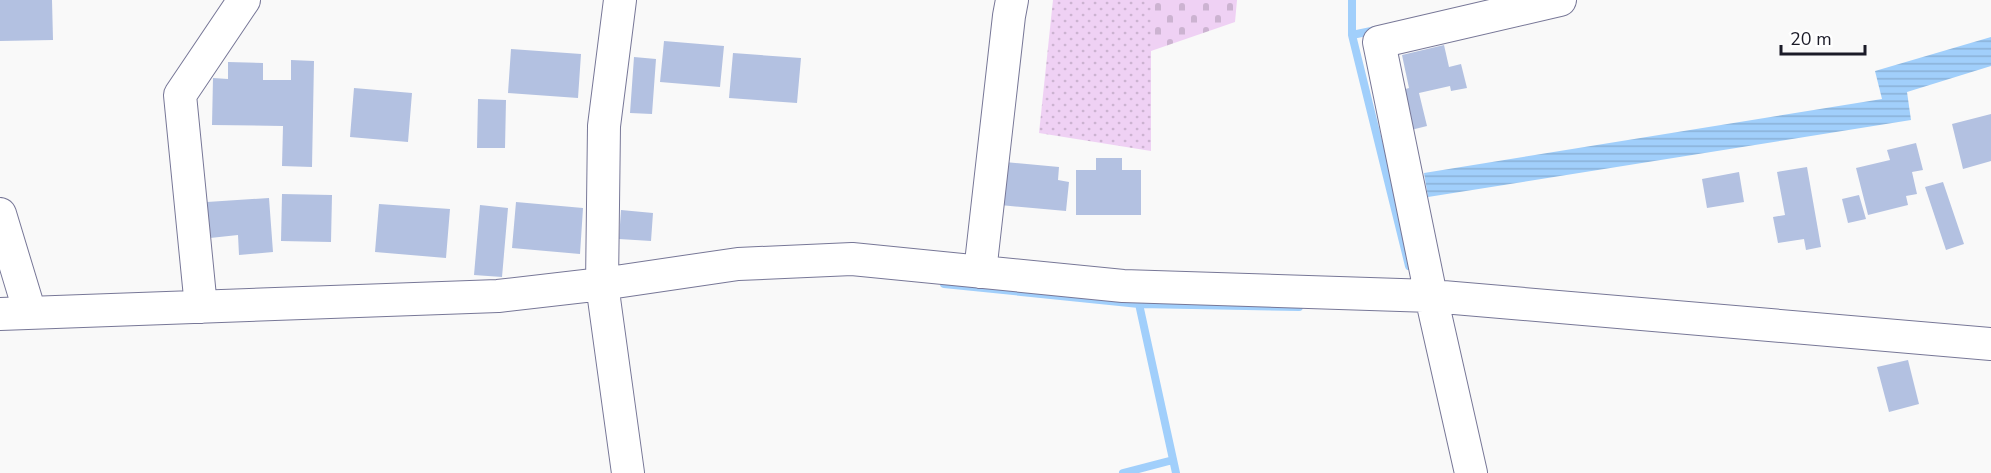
<svg xmlns="http://www.w3.org/2000/svg" width="1991" height="473" viewBox="0 0 1991 473" font-family="'Nunito Sans',sans-serif">
	<style>
		.grass { fill: url(#grass-dots) }
		.cemetery { fill: url(#cemetery-stones) }
		.water { fill: url(#water-rules) }
		.lines { fill: none; stroke-linecap: round; stroke-linejoin: round }
		.stream { stroke: #a1cffb; stroke-width: 8 }
		.building { fill: #b3c1e1 }
		.minor-casing { stroke: #777797; stroke-width: 34 }
		.minor { stroke: #fff; stroke-width: 32 }
	</style>
	<defs>
		<pattern id="grass-dots" width="8" height="8" patternUnits="userSpaceOnUse" patternTransform="scale(1.5)"><rect width="8" height="8" fill="#efd1f4"/><path d="M2 2h.1M6 6h.1" fill="none" stroke="#ccb3d1" stroke-width="1.8" stroke-linecap="round"/></pattern>
		<pattern id="cemetery-stones" width="16" height="16" patternUnits="userSpaceOnUse" patternTransform="scale(1.5)"><rect width="16" height="16" fill="#efd1f4"/><path d="M2 7V4a2 2 0 0 1 4 0v3zM10 15v-3a2 2 0 0 1 4 0v3z" fill="#ccb3d1"/></pattern>
		<pattern id="water-rules" width="6" height="5" patternUnits="userSpaceOnUse" patternTransform="scale(1.5)"><rect width="6" height="5" fill="#a1cffb"/><path d="M0 2.5h6" fill="none" stroke="#8ab1d7"/></pattern>
	</defs>
	<rect width="100%" height="100%" fill="#f9f9f9"/>
	<path class="grass" d="M1053,0H1151V151L1039,133Z"/>
	<path class="cemetery" d="M1151,0H1237L1235,22L1151,51Z"/>
	<path class="water" d="M1991,37V66L1907,92L1911,120L1428,197L1424,173L1882,99L1875,71Z"/>
	<g class="lines">
		<path class="stream" d="M1352,0V35L1409,266
			M1352,35L1376,30
			M944,284L1139,304L1299,307
			M1139,304L1176,473
			M1123,473L1173,460"/>
	</g>
	<path class="building" d="M0,0H52L53,40L0,41Z
		M664,41L724,46L720,87L660,82Z
		M1444,45L1449,67L1461,64L1467,88L1451,91L1450,86L1419,93L1427,126L1411,130L1402,90L1409,88L1402,55Z
		M511,49L581,54L578,98L508,93Z
		M733,53L801,58L797,103L729,98Z
		M634,57L656,59L652,114L630,113Z
		M291,60L314,61L312,167L282,166L283,126L212,125L213,78L228,79V62L263,63V80H291Z
		M354,88L412,93L408,142L350,137Z
		M478,99L506,100L505,148H477Z
		M1991,114V161L1963,169L1952,124Z
		M1916,143L1923,170L1912,172L1917,194L1906,196L1908,205L1868,215L1856,168L1890,160L1887,150Z
		M1096,158H1122V170H1141V215H1076V170H1096Z
		M1005,162L1059,167L1058,180L1069,182L1066,211L1000,205Z
		M1807,167L1821,247L1806,250L1804,239L1778,243L1773,217L1785,215L1777,172Z
		M1739,172L1744,202L1707,208L1702,179Z
		M1943,182L1964,244L1946,250L1925,187Z
		M282,194L332,195L331,242L281,241Z
		M1859,195L1866,219L1848,223L1842,199Z
		M269,198L273,252L239,255L238,235L210,238L207,202Z
		M516,202L583,208L580,254L512,248Z
		M379,204L450,209L446,258L375,252Z
		M480,205L508,208L502,277L474,275Z
		M621,210L653,213L651,241L619,239Z
		M1908,360L1919,404L1889,412L1877,367Z"/>
	<g class="lines">
		<defs>
			<path id="minor" d="M620,0L604,126L602,284L628,473
				M0,214L30,313
				M980,272L1009,16L1012,0
				M201,307L180,95L244,0
				M0,314L498,296L602,284L738,264L852,259L1123,286L1431,296L1991,344
				M1471,473L1431,296L1379,42L1560,0"/>
		</defs>
		<use href="#minor" class="minor-casing"/>
		<use href="#minor" class="minor"/>
	</g>
	<path d="M1781 45v9h84v-9" fill="none" stroke="#1b1b28" stroke-width="3"/>
	<text x="1790" y="45" font-size="18" fill="#1b1b28" stroke="#ffffff" stroke-width="4.5" paint-order="stroke">20 m</text>
</svg>
